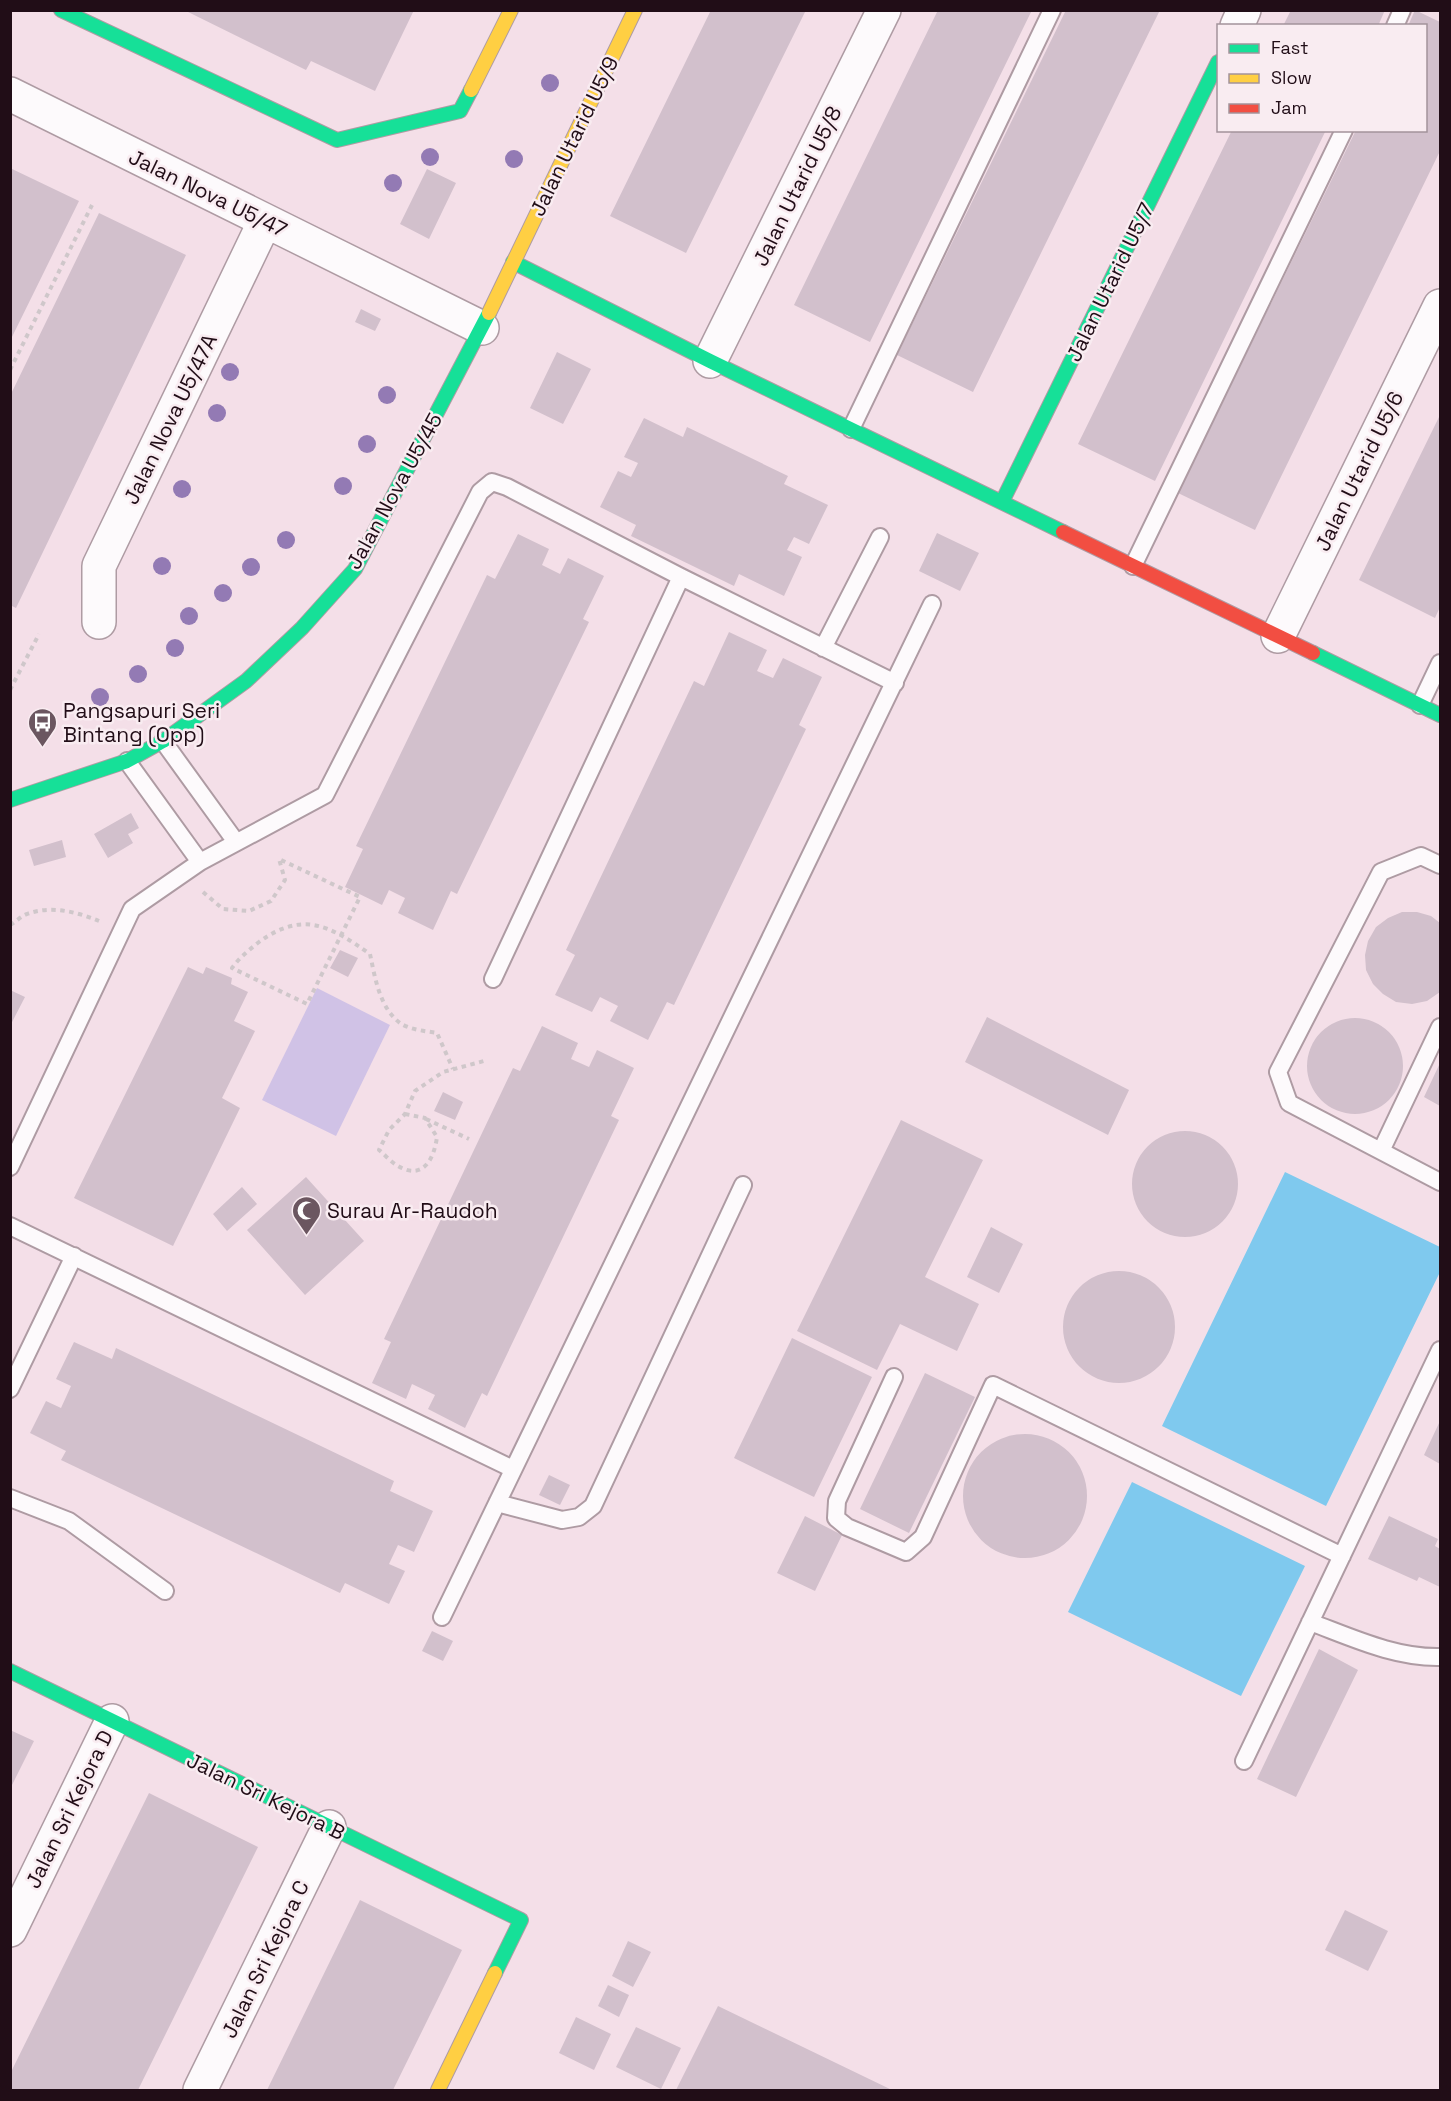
<svg xmlns="http://www.w3.org/2000/svg" width="1451" height="2101" viewBox="0 0 1451 2101" font-family="'Space Grotesk',sans-serif">
	<style>
		.green { fill: #d0c2e6 }
		.water { fill: #7fc9ee }
		.building { fill: #d2c0cc }
		.lines { fill: none; stroke-linecap: round; stroke-linejoin: round }
		.lane-casing { stroke: #ae9ba3; stroke-width: 20 }
		.street-casing { stroke: #ae9ba3; stroke-width: 36 }
		.fast-casing { stroke: #ae9ba3; stroke-width: 16 }
		.slow-casing { stroke: #ae9ba3; stroke-width: 16 }
		.jam-casing { stroke: #ae9ba3; stroke-width: 16 }
		.path { stroke: #cfc7ca; stroke-width: 4; stroke-dasharray: 4.5 4.5; stroke-linecap: butt }
		.lane { stroke: #fdfafc; stroke-width: 16 }
		.street { stroke: #fdfafc; stroke-width: 33 }
		.fast { stroke: #16e098; stroke-width: 14 }
		.slow { stroke: #ffcf43; stroke-width: 14 }
		.jam { stroke: #f24e42; stroke-width: 14 }
		.tree { fill: #937ab4 }
		.labels { text-anchor: middle; dominant-baseline: central; stroke-width: 5; stroke-linejoin: round; paint-order: stroke }
		.street-label { font-size: 21px; fill: #210d17; stroke: #f9ecf1 }
		.poi-label { font-size: 21px; fill: #210d17; stroke: #f9ecf1; text-anchor: start }
	</style>
	<rect width="100%" height="100%" fill="#f4dfe8"/>
	<path class="green" d="M317,988L390,1025L336,1136L262,1100Z"/>
	<path class="water" d="M1285,1172L1440,1247V1272L1326,1506L1162,1426Z
		M1132,1482L1305,1566L1241,1696L1068,1612Z"/>
	<path class="building" d="M184,10H414L375,91L311,61L306,70Z
		M711,10H806L686,253L610,216Z
		M938,10H1032L870,342L794,305Z
		M1066,10H1160L973,392L897,355Z
		M1291,10H1385L1378,26H1283Z
		M1415,10L1440,22V151L1255,530L1178,493L1356,130H1426V26H1408Z
		M1232,130H1326L1155,481L1078,444Z
		M10,168L79,201L10,341Z
		M427,169L456,183L429,239L400,224Z
		M99,213L186,255L16,608L10,605V396Z
		M361,309L381,319L375,331L355,322Z
		M557,352L591,369L563,424L530,408Z
		M1440,415V607L1435,618L1359,580Z
		M644,418L683,437L687,427L788,476L784,484L828,505L809,544L794,537L787,550L802,557L784,596L739,574L734,586L631,536L636,525L600,507L618,471L631,477L638,463L624,457Z
		M937,533L979,553L960,591L919,571Z
		M518,534L549,549L542,565L560,574L568,558L604,576L583,619L589,622L457,894L451,891L433,930L398,913L405,898L389,890L382,905L345,887L363,849L356,846L487,575L495,579Z
		M729,632L767,650L757,671L773,678L783,658L822,677L799,725L806,729L674,1005L667,1002L648,1040L610,1021L618,1006L600,997L592,1012L555,995L575,955L566,950L694,681L704,686Z
		M131,813L139,828L128,834L133,843L108,858L94,834Z
		M62,840L66,857L34,866L29,850Z
		M1402,912H1417L1431,916L1440,923V992L1427,1001L1412,1004L1396,1002L1383,994L1373,984L1366,970L1365,955L1368,941L1376,927L1388,918Z
		M340,950L358,958L348,977L330,968Z
		M188,967L203,974L206,967L232,978L231,984L248,992L234,1021L255,1031L222,1098L240,1108L173,1246L74,1198Z
		M10,990L25,997L10,1026Z
		M987,1017L1129,1090L1108,1135L965,1062Z
		M1307 1066a48 48 0 1 1 96 0a48 48 0 1 1-96 0Z
		M542,1026L578,1043L571,1059L589,1067L597,1050L634,1068L611,1116L619,1120L487,1396L482,1393L465,1428L428,1409L435,1395L412,1384L406,1399L372,1383L391,1342L384,1339L513,1068L520,1071Z
		M1440,1063V1106L1424,1097Z
		M443,1092L463,1102L455,1120L434,1111Z
		M901,1120L983,1160L925,1277L979,1304L957,1351L900,1324L877,1370L797,1331Z
		M1132 1184a53 53 0 1 1 106 0a53 53 0 1 1-106 0Z
		M306,1177L364,1241L305,1295L247,1230Z
		M242,1187L257,1204L227,1231L213,1214Z
		M991,1227L1023,1244L999,1293L967,1277Z
		M1063 1327a56 56 0 1 1 112 0a56 56 0 1 1-112 0Z
		M792,1338L872,1377L814,1497L734,1458Z
		M74,1342L112,1359L116,1348L394,1481L390,1491L433,1511L414,1552L398,1545L389,1564L405,1571L389,1604L345,1583L340,1593L61,1460L66,1451L30,1433L46,1401L61,1408L71,1386L56,1379Z
		M925,1373L975,1397L909,1533L860,1509Z
		M1440,1421V1464L1424,1455Z
		M963 1496a62 62 0 1 1 124 0a62 62 0 1 1-124 0Z
		M549,1475L570,1485L560,1505L539,1495Z
		M805,1516L842,1535L815,1591L777,1573Z
		M1389,1516L1438,1539L1435,1546L1440,1549V1587L1419,1577L1417,1581L1368,1559Z
		M432,1631L453,1641L443,1661L422,1651Z
		M1319,1649L1358,1670L1296,1797L1257,1779Z
		M10,1730L34,1741L10,1789Z
		M149,1793L258,1847L138,2090H10V2074Z
		M360,1900L462,1950L393,2090H267Z
		M1345,1910L1388,1931L1368,1971L1325,1950Z
		M628,1941L651,1952L633,1987L612,1976Z
		M608,1985L629,1995L619,2017L598,2006Z
		M718,2006L892,2090H676Z
		M576,2017L611,2034L594,2070L559,2053Z
		M636,2027L681,2048L661,2089L616,2067Z"/>
	<g class="lines">
		<defs>
			<path id="lane" d="M1395,26L1402,10
				M851,429L1052,10
				M1133,566L1344,130
				M823,648L880,537
				M1420,705L1440,663
				M163,741L236,842
				M127,761L200,862
				M1440,865L1421,856L1381,872L1278,1072L1289,1103L1440,1182
				M493,979L681,577
				M1381,1151L1440,1027
				M10,1167L132,909L200,862L325,795L480,492L492,482L507,487L681,577L895,683
				M10,1226L513,1469
				M894,1377L837,1501L836,1518L847,1527L906,1552L923,1537L993,1385L1342,1556
				M10,1389L74,1256
				M10,1498L69,1521L165,1591
				M497,1503L562,1520L579,1517L593,1506L743,1185
				M442,1617L932,604
				M1310,1622C1353,1638 1395,1658 1440,1657
				M1244,1761L1440,1350"/>
			<path id="street" d="M1237,26L1244,10
				M10,94L482,328
				M710,361L884,10
				M99,622V566L265,221
				M1278,636L1440,306
				M10,1930L112,1721
				M200,2090L329,1827"/>
			<path id="fast" d="M61,10L337,140L460,111L471,90
				M513,262L710,361L1063,532
				M1002,502L1218,62
				M1313,653L1440,715
				M10,800L127,761L163,741L246,681L302,628L355,569L489,313
				M10,1671L521,1920L495,1973"/>
			<path id="slow" d="M471,90L511,10
				M489,313L635,10
				M438,2090L495,1973"/>
			<path id="jam" d="M1063,532L1313,653"/>
		</defs>
		<use href="#lane" class="lane-casing"/>
		<use href="#street" class="street-casing"/>
		<use href="#fast" class="fast-casing"/>
		<use href="#slow" class="slow-casing"/>
		<use href="#jam" class="jam-casing"/>
		<path class="path" d="M10,370L92,205
			M10,690L39,634
			M203,892L223,909L249,911L271,901L285,880L279,859L360,897L307,1004L232,968C239,958 249,950 259,942C303,910 330,926 370,954C375,977 379,1007 400,1023C410,1030 426,1031 437,1033L453,1069
			M10,925C16,922 21,916 27,914C51,905 77,912 99,921
			M405,1114L425,1118L437,1137C434,1158 424,1181 398,1166C391,1162 385,1155 379,1150L389,1130L405,1114L415,1091L443,1072L484,1061
			M426,1119L469,1139"/>
		<use href="#lane" class="lane"/>
		<use href="#street" class="street"/>
		<use href="#fast" class="fast"/>
		<use href="#slow" class="slow"/>
		<use href="#jam" class="jam"/>
	</g>
	<g class="tree">
		<circle cx="550" cy="83" r="9"/>
		<circle cx="430" cy="157" r="9"/>
		<circle cx="514" cy="159" r="9"/>
		<circle cx="393" cy="183" r="9"/>
		<circle cx="230" cy="372" r="9"/>
		<circle cx="387" cy="395" r="9"/>
		<circle cx="217" cy="413" r="9"/>
		<circle cx="367" cy="444" r="9"/>
		<circle cx="343" cy="486" r="9"/>
		<circle cx="182" cy="489" r="9"/>
		<circle cx="286" cy="540" r="9"/>
		<circle cx="162" cy="566" r="9"/>
		<circle cx="251" cy="567" r="9"/>
		<circle cx="223" cy="593" r="9"/>
		<circle cx="189" cy="616" r="9"/>
		<circle cx="175" cy="648" r="9"/>
		<circle cx="138" cy="674" r="9"/>
		<circle cx="100" cy="697" r="9"/>
	</g>
	<defs>
		<symbol id="bus-pin" viewBox="-11 -11 22 30"><path d="M0 17L-7.5 6A9.5 9.5 0 1 1 7.5 6Z" fill="#6b5660" stroke="#f9ecf1"/><path d="M-5-6H5V4H4V6H2V4H-2V6H-4V4H-5ZM-3.5-4V0h7V-4ZM-3.5 1.2v1.5H-2V1.2ZM2 1.2v1.5H3.5V1.2Z" fill="#fff"/></symbol>
		<symbol id="mosque-pin" viewBox="-11 -11 22 30"><path d="M0 17L-7.5 6A9.5 9.5 0 1 1 7.5 6Z" fill="#6b5660" stroke="#f9ecf1"/><path d="M3.5-4.9A6 6 0 1 0 3.5 4.9A5 5 0 1 1 3.5-4.9Z" fill="#fff"/></symbol>
	</defs>
	<g fill-rule="evenodd">
		<use href="#bus-pin" x="26" y="706" width="33" height="45"/>
		<use href="#mosque-pin" x="290" y="1194" width="33" height="45"/>
	</g>
	<g class="labels">
		<g class="street-label">
			<text transform="translate(574 136) rotate(-64)">Jalan Utarid U5/9</text>
			<text transform="translate(797 186) rotate(-64)">Jalan Utarid U5/8</text>
			<text transform="translate(208 193) rotate(26)">Jalan Nova U5/47</text>
			<text transform="translate(1110 282) rotate(-64)">Jalan Utarid U5/7</text>
			<text transform="translate(170 419) rotate(-64)">Jalan Nova U5/47A</text>
			<text transform="translate(1359 471) rotate(-64)">Jalan Utarid U5/6</text>
			<text transform="translate(394 491) rotate(-61)">Jalan Nova U5/45</text>
			<text transform="translate(266 1796) rotate(26)">Jalan Sri Kejora B</text>
			<text transform="translate(69 1809) rotate(-64)">Jalan Sri Kejora D</text>
			<text transform="translate(265 1959) rotate(-64)">Jalan Sri Kejora C</text>
		</g>
		<g class="poi-label">
			<text x="63" y="710">Pangsapuri Seri<tspan x="63" dy="24">Bintang (Opp)</tspan></text>
			<text x="327" y="1210">Surau Ar-Raudoh</text>
		</g>
	</g>
	<rect width="1451" height="2101" fill="none" stroke="#210d17" stroke-width="24"/>
	<rect x="1217" y="24" width="210" height="108" fill="#f9ecf1" stroke="#a3939a" stroke-width="1.5"/>
	<rect x="1229" y="44" width="30" height="9" fill="#16e098" stroke="#a3939a" stroke-width="1.5"/>
	<text x="1271" y="54" font-size="18" fill="#210d17">Fast</text>
	<rect x="1229" y="74" width="30" height="9" fill="#ffcf43" stroke="#a3939a" stroke-width="1.5"/>
	<text x="1271" y="84" font-size="18" fill="#210d17">Slow</text>
	<rect x="1229" y="104" width="30" height="9" fill="#f24e42" stroke="#a3939a" stroke-width="1.5"/>
	<text x="1271" y="114" font-size="18" fill="#210d17">Jam</text>
</svg>
